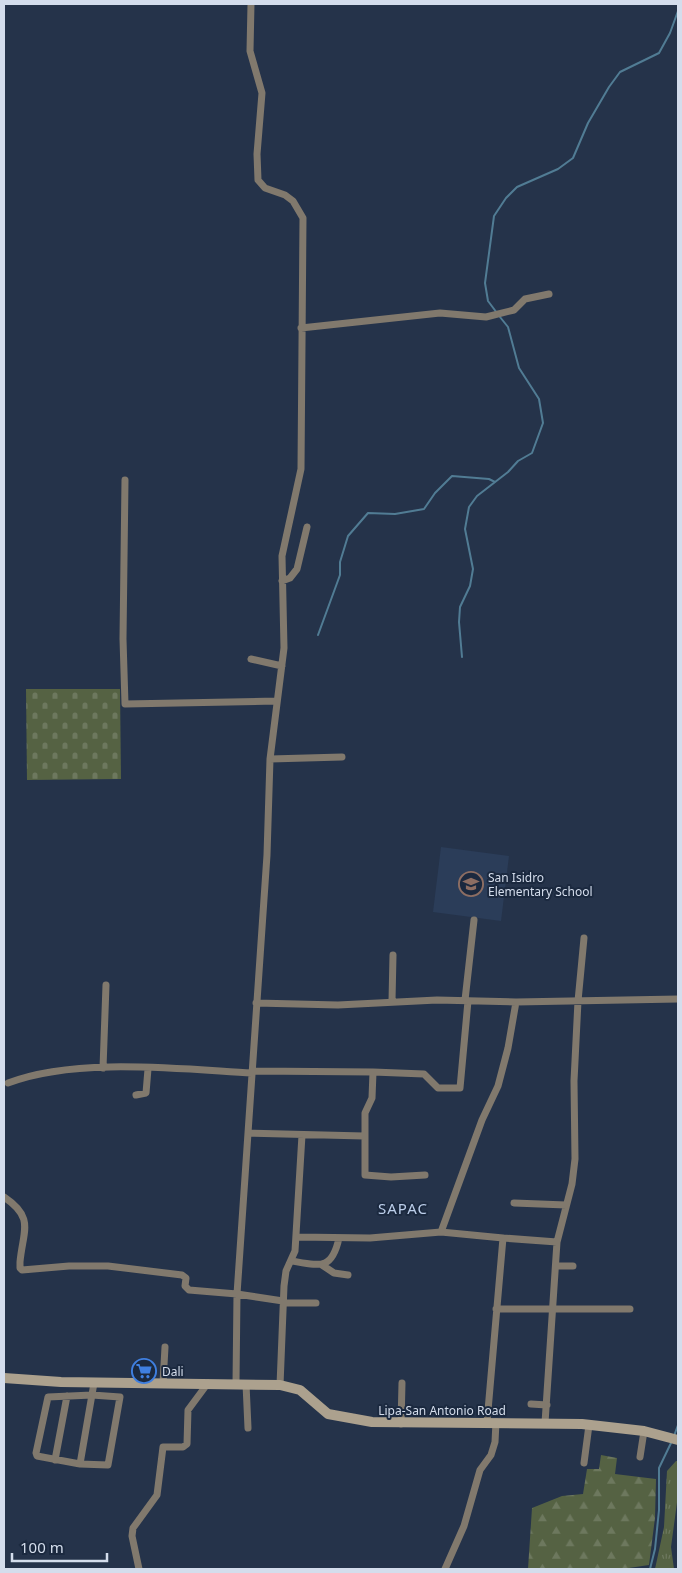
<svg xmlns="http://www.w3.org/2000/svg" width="682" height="1573" viewBox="0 0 682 1573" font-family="'Noto Sans',sans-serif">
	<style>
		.built { fill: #2b3d59 }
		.grass { fill: url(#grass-tufts) }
		.forest { fill: url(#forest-firs) }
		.cemetery { fill: url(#cemetery-stones) }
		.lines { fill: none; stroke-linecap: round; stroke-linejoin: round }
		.stream { stroke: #517c94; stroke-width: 2 }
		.minor { stroke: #81796d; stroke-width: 7 }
		.secondary { stroke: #aca18e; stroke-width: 10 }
		.labels { text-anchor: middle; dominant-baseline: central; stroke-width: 4; stroke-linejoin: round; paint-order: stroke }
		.poi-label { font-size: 12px; fill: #d4ddec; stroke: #1b293f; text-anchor: start }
		.street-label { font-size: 12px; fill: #d4ddec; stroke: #1b293f }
		.quarter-label { font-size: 15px; letter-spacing: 1px; fill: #bcceea; stroke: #1b293f }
	</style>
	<defs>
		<pattern id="grass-tufts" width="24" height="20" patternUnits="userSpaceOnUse" patternTransform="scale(1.25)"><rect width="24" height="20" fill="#556243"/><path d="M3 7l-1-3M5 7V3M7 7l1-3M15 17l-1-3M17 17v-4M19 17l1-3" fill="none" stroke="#6d785e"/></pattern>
		<pattern id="forest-firs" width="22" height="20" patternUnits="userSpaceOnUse" patternTransform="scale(1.25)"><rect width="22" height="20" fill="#556243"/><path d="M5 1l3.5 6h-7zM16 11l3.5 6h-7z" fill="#6d785e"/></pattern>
		<pattern id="cemetery-stones" width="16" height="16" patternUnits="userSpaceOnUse" patternTransform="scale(1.25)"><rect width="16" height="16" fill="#556243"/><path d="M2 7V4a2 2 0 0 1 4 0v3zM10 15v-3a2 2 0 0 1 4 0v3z" fill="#6d785e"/></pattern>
	</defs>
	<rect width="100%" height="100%" fill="#25334a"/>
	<path class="built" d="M441,847L509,856L501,921L433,912Z"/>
	<path class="grass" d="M676,1461H678V1495L671,1547L674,1569H655L664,1527L667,1471Z"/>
	<path class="forest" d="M601,1455L617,1458L615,1474L656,1479L655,1518L649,1565L622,1569H528L532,1508L562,1496L583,1494L587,1469H599Z"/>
	<path class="cemetery" d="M26,689H120L121,779L27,780Z"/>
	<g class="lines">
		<path class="stream" d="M497,313L488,301L485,283L494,216L506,198L517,187L558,169L573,158L588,123L609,87L620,72L659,53L670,33L678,11
			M318,635L340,575V562L348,536L368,513L395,514L424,509L435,493L452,476L489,479L495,482
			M462,657L459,622L460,607L470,586L473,569L465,529L469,507L477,496L508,472L518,461L532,453L543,423L539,399L519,368L508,327L500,317
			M674,1436L678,1425
			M650,1569L655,1549L659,1510V1468L671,1443"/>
		<path class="minor" d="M301,328L440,313L486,317L514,310L525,299L549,294
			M125,480L123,639L125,704L276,701
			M282,581L290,578L297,569L307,527
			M251,659L282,666
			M270,759L342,757
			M465,1000L474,920
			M392,1001L393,955
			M256,1003L338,1005L437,1000L516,1002L678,999
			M103,1068L106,985
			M252,1071L373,1072L372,1098L365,1113V1175L391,1177L425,1175
			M373,1072L424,1074L438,1088H460L468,1001
			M8,1083C75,1057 180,1069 252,1073
			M136,1095L146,1093L148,1069
			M248,1133L364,1136
			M4,1197C35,1218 23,1230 20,1262V1268L22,1270L69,1266H108L182,1275L186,1278L185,1286L189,1290L237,1294L283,1301
			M514,1203L566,1205
			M441,1232L482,1120L498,1086L508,1048L516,1002
			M297,1237L370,1238L441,1232L503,1238L487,1422
			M503,1238L557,1242
			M292,1261C321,1266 332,1270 339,1238
			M322,1265L334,1273L348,1275
			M556,1266H573
			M283,1303H316
			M496,1309H630
			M163,1383L165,1347
			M236,1383L237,1294L267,855L270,759L284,648L282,556L301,469L303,218L293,201L285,195L265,188L258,180L257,154L262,93L250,51L251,4
			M246,1384L248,1428
			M280,1385L284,1286L286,1271L295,1251L302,1135
			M531,1404L547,1405
			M545,1423L557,1242L572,1184L575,1159L574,1081L578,1001L584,938
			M401,1424L402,1383
			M640,1457L644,1431
			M55,1460L67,1396
			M584,1463L589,1425
			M80,1464L37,1456L36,1453L48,1397L92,1395L120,1397L108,1465L80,1464L94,1383
			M139,1569L132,1536L133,1528L157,1495L163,1447H183L187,1444L188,1410L208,1383
			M445,1569L464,1526L480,1470L491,1455L495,1442L496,1422"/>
		<path class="secondary" d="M4,1378L61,1382L280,1385L300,1390L328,1414L372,1422L582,1424L644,1431L678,1440"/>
	</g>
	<defs>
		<symbol id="school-ring" viewBox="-11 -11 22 22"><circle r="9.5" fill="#1b293f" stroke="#8d6e63" stroke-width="1.5"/><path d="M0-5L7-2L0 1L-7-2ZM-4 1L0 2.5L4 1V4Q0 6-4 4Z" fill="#8d6e63"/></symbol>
		<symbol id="supermarket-ring" viewBox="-11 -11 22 22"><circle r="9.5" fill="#1b293f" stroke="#3f7fe0" stroke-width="1.5"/><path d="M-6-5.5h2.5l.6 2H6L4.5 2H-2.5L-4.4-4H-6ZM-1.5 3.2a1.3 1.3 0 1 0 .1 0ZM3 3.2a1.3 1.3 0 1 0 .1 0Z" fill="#3f7fe0"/></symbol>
	</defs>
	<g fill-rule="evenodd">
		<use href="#school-ring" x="457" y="870" width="28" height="28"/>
		<use href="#supermarket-ring" x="130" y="1357" width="28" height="28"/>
	</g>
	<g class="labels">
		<g class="poi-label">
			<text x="488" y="877">San Isidro<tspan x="488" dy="14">Elementary School</tspan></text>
			<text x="162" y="1371">Dali</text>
		</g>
		<g class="street-label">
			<text x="442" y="1410">Lipa-San Antonio Road</text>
		</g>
		<g class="quarter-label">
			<text x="403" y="1208">SAPAC</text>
		</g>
	</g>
	<rect width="682" height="1573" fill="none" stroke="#d4ddec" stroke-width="10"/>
	<path d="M12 1553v8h95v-8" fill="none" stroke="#d4ddec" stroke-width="2.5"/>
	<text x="20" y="1553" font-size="15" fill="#d4ddec" stroke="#1b293f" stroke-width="4" paint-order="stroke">100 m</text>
</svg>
